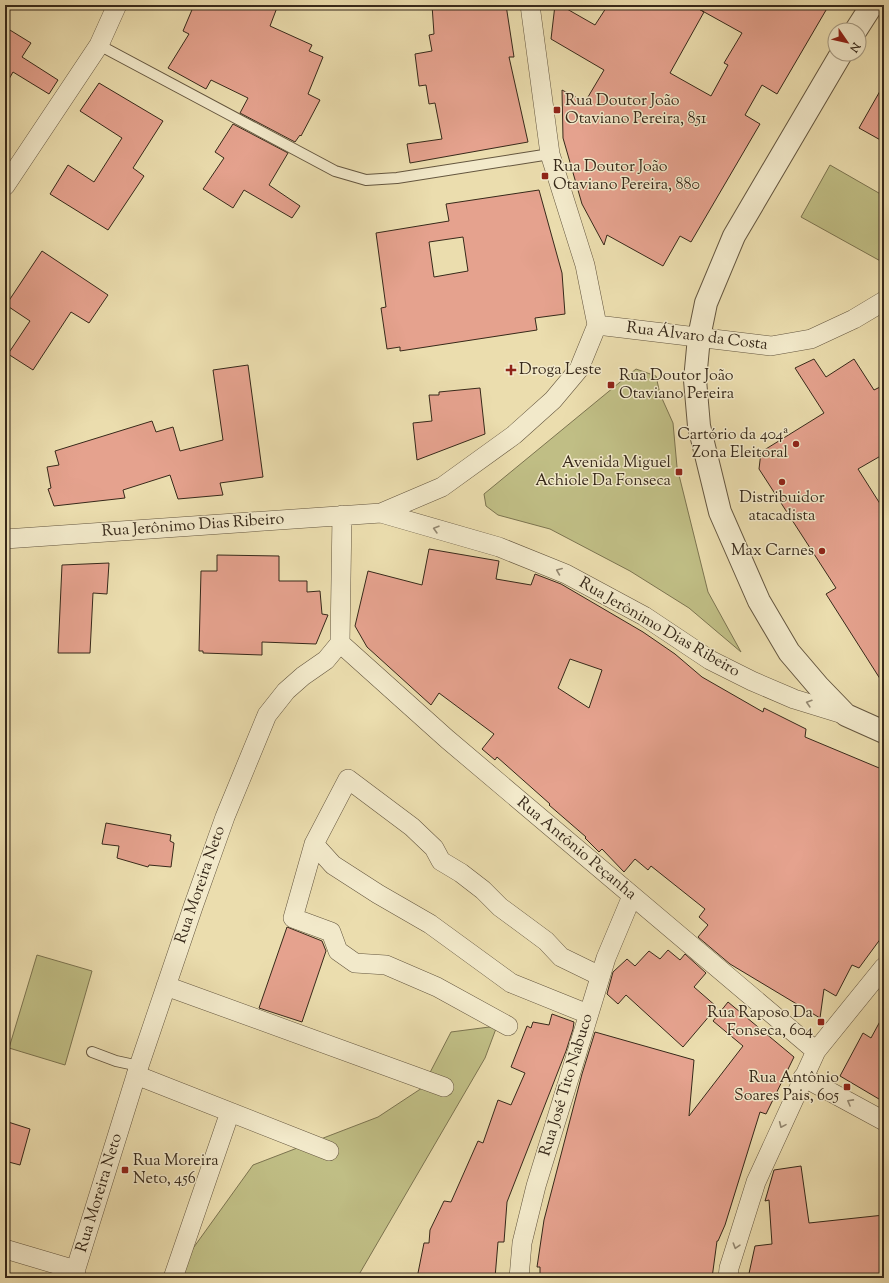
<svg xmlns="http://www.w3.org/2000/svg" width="889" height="1283" viewBox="0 0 889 1283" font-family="'Sorts Mill Goudy',serif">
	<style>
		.green { fill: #c0be85; stroke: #7c7450 }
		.building { fill: #e5a28e; stroke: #37291a; fill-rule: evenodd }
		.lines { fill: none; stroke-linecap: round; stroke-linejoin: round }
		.service-casing { stroke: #64563f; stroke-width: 12 }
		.minor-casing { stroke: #64563f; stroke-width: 20 }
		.tertiary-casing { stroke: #64563f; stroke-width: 24 }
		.service { stroke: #f2e9ca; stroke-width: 10 }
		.minor { stroke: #f2e9ca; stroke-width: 19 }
		.tertiary { stroke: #f2e9ca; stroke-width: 22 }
		.oneway { stroke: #948972 }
		.poi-dot { fill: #8f2418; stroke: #f2e9ca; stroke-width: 1.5 }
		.labels { text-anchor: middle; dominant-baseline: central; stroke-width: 3; stroke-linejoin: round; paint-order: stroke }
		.poi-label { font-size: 16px; fill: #37291a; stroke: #f2e9ca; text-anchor: start }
		.street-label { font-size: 16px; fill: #37291a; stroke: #f2e9ca }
	</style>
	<rect width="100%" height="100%" fill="#ebddae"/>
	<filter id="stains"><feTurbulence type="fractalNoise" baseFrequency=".005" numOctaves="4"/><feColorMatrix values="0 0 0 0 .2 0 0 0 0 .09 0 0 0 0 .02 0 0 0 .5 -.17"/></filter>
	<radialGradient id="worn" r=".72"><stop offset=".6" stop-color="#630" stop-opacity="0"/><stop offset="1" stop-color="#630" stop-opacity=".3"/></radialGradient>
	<path class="green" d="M830,165L884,196V263L801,217Z
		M636,369L656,376L660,394L673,423L677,467L708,592L741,652L689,608L630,571L550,529L498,515L486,506L484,494Z
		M37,955L92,971L65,1065L9,1048Z
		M497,1026L485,1058L357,1278H180L181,1265L253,1165L378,1117L422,1088L451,1032Z"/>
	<path class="building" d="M194,5H278L270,26L312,45L309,51L323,57L308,94L320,100L301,136L300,135L295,142L240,113L248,98L211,80L206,89L168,68L189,34L183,31Z
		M432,5H506L514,57H509L528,142L410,163L407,144L442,139L435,103L429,104L426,85L419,86L415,54L432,51L429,35L434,34Z
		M555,5H560L595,25L608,5H829L777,94L762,85L745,115L760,124L691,242L680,236L663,266L607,235L604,245L582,204L563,138L562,90L585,102L604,70L551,39ZM697,8L742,33L724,63L728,65L711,96L670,73L704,12Z
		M5,27L31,43L22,57L58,80L49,94L13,72L5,86Z
		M99,83L163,121L133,168L144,176L108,230L50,194L68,165L94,182L122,138L80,111Z
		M884,84V142L859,128Z
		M233,124L288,153L269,185L300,206L292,218L244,190L233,208L203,189L224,158L215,152Z
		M539,190L562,273L565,314L535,318L537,330L400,351V347L387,349L381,308L386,307L376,233L449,221L446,204ZM463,237L468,271L434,277L429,242Z
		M42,251L108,295L89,323L71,312L33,370L8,354L30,321L6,305Z
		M814,359L826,377L854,359L874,390L884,385V454L858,469L884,510V685L826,594L836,588L759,469L761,452L824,413L795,368Z
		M248,365L263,477L220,483L223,495L178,499L170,475L123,490L125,498L54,506L48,489L51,488L47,467L59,465L55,451L152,421L156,432L173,427L180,451L223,440L213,370Z
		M480,388L485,434L417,460L413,423L432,421L429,395H439V392Z
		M429,549L499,561L496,579L531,585L535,574L561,584L643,632L675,654L702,677L763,712L764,708L806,729L805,737L884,770V934L859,968L852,965L836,996L824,989L820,1018L730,964L698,937L708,925L699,917L705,909L651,866L648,870L635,859L624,872L602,849L599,852L585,838L586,837L549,805L550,804L497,757L495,760L482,749L494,734L439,693L431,705L367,647L355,626L368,571L422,585ZM570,659L602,670L589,708L558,688Z
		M217,555L279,556V581H307V592L320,591L322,614L328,615L316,644L262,642V655L203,653V651H199L201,571H217Z
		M109,563L107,594L93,593L90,653H58L62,565Z
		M106,823L171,835L170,841L174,843L171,867L149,865L148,867L117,858L119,846L102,844Z
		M287,927L322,941L326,951L302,1022L259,1008Z
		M668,950L680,960L685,954L706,973L694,987L717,1007L683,1047L626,995L618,1004L607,994L613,972L627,959L635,966L649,951L660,959Z
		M728,1002L794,1057L766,1114L760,1112L725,1225L718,1241H717L712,1278H540V1267H537L544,1220L582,1074L595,1032L694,1060L689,1116L743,1046L713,1021Z
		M552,1014L574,1022L573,1029L566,1051L507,1202L504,1242H498L495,1278H417L424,1243H429L430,1230L444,1201L451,1202L478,1141L483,1143L498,1100L511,1105L525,1073L511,1067L527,1026L531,1028L533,1022L549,1025Z
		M884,1014V1102L840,1076L863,1033L871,1038Z
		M5,1121L30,1129L20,1165L5,1161Z
		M801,1166L809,1223L884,1215V1278H748L755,1246L772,1244L769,1200L765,1201L774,1170Z"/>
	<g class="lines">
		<defs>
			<path id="service" d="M99,45L335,171L366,180L397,178L550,154
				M92,1052L116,1061L139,1066"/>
			<path id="minor" d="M530,5L550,154L585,265L597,325
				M5,186L99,45L117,5
				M597,325L771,346L811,339L854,319L884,301
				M381,513L499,547L566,574L644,616L710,660L752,681L794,699L846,715
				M5,539L381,513L442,487L514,435L553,400L579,369L597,325
				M340,643L447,739L816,1051
				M314,844L333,865L378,894L430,924L511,983L588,1014
				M166,986L444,1087
				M508,1026L437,987L386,965L355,963L338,951L331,932L293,918L314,844L348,779L412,827L434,848L441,861L461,873L483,890L500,907L546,941L561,957L600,976
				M136,1075L329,1151
				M803,1077L884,1121
				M5,1249L76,1270
				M73,1278L139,1066L193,907L225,817L267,715L286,691L303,676L326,660L340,643L342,515
				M173,1278L230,1112
				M519,1278L522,1243L536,1186L606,958L632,896
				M728,1278L729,1268L756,1182L816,1051L884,967"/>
			<path id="tertiary" d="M856,30L872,5
				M841,54L734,236L706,303L699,337L695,380L699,426L720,512L759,601L789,652L818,686L846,715L884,732"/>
		</defs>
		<use href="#service" class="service-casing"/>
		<use href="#minor" class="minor-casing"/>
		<use href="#tertiary" class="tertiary-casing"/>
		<use href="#service" class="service"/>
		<use href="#minor" class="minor"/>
		<use href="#tertiary" class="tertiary"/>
	</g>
	<defs><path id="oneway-chevron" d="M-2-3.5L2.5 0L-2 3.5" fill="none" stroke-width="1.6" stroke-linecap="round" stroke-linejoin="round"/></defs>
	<g class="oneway">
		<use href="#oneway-chevron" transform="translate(436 529) rotate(-164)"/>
		<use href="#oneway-chevron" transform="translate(559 571) rotate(-158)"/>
		<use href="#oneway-chevron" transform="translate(809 703) rotate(-163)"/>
		<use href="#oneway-chevron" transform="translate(850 1102) rotate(-151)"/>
		<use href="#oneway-chevron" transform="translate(782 1125) rotate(114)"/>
		<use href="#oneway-chevron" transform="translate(736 1246) rotate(107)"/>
	</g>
	<g class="poi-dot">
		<rect x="553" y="106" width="8" height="8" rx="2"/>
		<rect x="541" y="172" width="8" height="8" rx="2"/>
		<path d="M509 364h4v4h4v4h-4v4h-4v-4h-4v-4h4z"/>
		<rect x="607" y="381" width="8" height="8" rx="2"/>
		<circle cx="796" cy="444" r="4"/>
		<rect x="675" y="468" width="8" height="8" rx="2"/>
		<circle cx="782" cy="482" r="4"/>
		<circle cx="822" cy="551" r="4"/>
		<rect x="817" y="1018" width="8" height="8" rx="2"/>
		<rect x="843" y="1083" width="8" height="8" rx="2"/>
		<rect x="121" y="1166" width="8" height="8" rx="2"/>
	</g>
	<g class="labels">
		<g class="poi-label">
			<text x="565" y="101">Rua Doutor João<tspan x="565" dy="18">Otaviano Pereira, 851</tspan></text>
			<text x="553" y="167">Rua Doutor João<tspan x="553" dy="18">Otaviano Pereira, 880</tspan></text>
			<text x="519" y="370">Droga Leste</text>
			<text x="619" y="376">Rua Doutor João<tspan x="619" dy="18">Otaviano Pereira</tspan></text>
			<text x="788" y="435" text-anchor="end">Cartório da 404ª<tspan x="788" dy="18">Zona Eleitoral</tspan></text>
			<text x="671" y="463" text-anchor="end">Avenida Miguel<tspan x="671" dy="18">Achiole Da Fonseca</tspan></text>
			<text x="782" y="498" text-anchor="middle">Distribuidor<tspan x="782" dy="18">atacadista</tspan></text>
			<text x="814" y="551" text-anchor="end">Max Carnes</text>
			<text x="813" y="1013" text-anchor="end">Rua Raposo Da<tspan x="813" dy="18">Fonseca, 604</tspan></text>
			<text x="839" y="1078" text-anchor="end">Rua Antônio<tspan x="839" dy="18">Soares Pais, 605</tspan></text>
			<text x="133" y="1161">Rua Moreira<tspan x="133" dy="18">Neto, 456</tspan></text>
		</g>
		<g class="street-label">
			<text transform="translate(697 337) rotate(7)">Rua Álvaro da Costa</text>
			<text transform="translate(193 526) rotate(-4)">Rua Jerônimo Dias Ribeiro</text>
			<text transform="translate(659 628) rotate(30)">Rua Jerônimo Dias Ribeiro</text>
			<text transform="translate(576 849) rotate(40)">Rua Antônio Peçanha</text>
			<text transform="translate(201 885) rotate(-71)">Rua Moreira Neto</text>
			<text transform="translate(567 1085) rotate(-73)">Rua José Tito Nabuco</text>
			<text transform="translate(100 1193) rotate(-73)">Rua Moreira Neto</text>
		</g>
	</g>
	<rect width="889" height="1283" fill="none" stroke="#ebddae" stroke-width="20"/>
	<rect x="6" y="6" width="877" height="1271" fill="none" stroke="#37291a" stroke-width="2"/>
	<rect x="10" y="10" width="869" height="1263" fill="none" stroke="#37291a"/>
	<g transform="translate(847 42) rotate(124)"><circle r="19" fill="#f2e9ca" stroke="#a79c84"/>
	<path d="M0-3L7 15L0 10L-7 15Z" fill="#8f2418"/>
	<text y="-6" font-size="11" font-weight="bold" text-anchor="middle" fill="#37291a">N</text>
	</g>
	<rect width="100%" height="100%" filter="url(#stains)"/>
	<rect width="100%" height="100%" fill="url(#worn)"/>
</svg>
